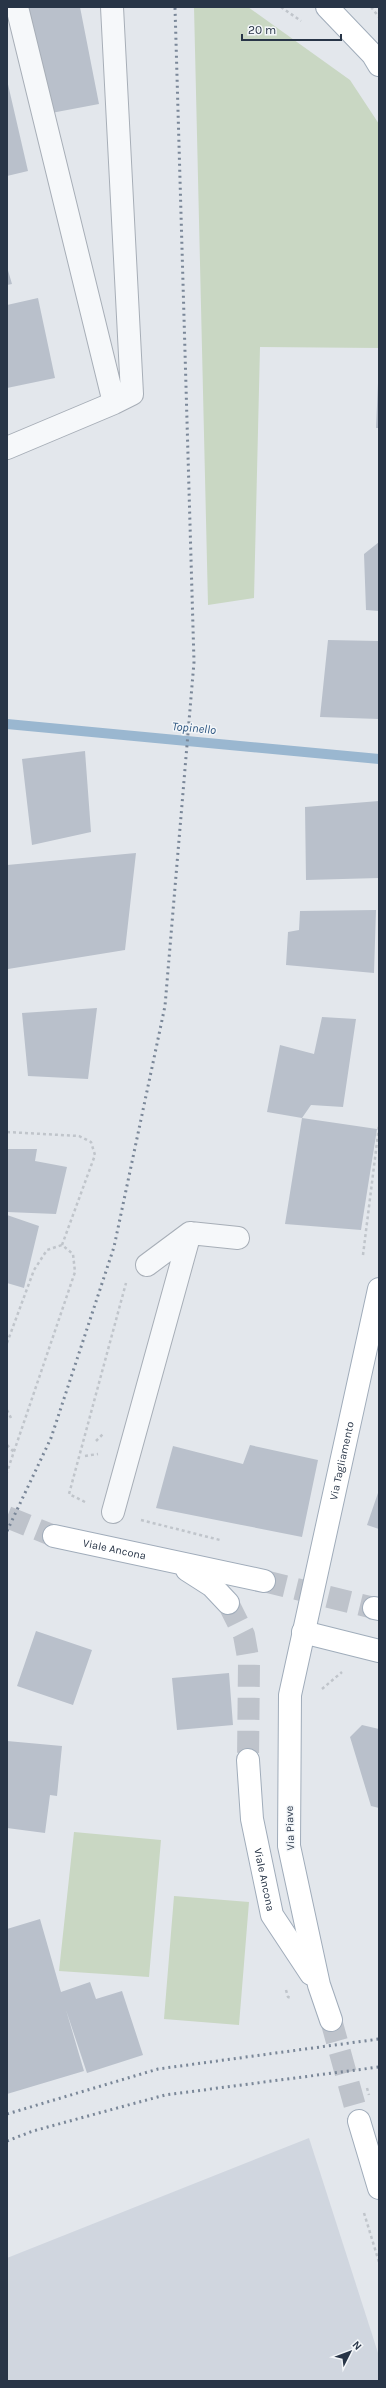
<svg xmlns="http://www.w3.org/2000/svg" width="386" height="2388" viewBox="0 0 386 2388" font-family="Karla,sans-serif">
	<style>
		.built { fill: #d0d6df }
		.green { fill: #c9d7c3 }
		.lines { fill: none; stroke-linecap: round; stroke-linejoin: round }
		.stream { stroke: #9ab7d0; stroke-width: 10 }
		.building { fill: #b9c0cb }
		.major-tunnel { stroke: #bec3cb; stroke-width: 22; stroke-dasharray: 22 11; stroke-linecap: butt }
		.minor-casing { stroke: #a7aeb7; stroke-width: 24 }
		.major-casing { stroke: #a0acba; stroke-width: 24 }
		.path { stroke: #c0c5cb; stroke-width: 2.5; stroke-dasharray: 3 3; stroke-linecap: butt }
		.minor { stroke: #f6f8fa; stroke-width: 22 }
		.major { stroke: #fff; stroke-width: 22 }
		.rail { stroke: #7a8798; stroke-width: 3; stroke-dasharray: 2 4; stroke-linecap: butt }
		.labels { text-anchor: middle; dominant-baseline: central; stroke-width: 3; stroke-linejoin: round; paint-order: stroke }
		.street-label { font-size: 11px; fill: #283547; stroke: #f3f6f9 }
		.water-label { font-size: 12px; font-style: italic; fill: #2d5680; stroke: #f3f6f9 }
	</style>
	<rect width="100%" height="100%" fill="#e3e7ec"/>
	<path class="built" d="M309,2138L379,2356V2381H7V2258Z"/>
	<path class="green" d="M194,7H248L350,80L379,124V348L260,347L254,598L208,605Z
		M74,1832L161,1840L149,1977L59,1971Z
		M174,1896L249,1902L239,2025L164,2019Z"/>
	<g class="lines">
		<path class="stream" d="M7,724L379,759"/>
	</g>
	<path class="building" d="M25,7H80L99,104L46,114Z
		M7,80L28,171L7,176Z
		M7,267L12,284L7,285Z
		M38,298L55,378L7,388V305Z
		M378,383H379V428H376Z
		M379,542V611L366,610L364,554Z
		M328,640L379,641V719L320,717Z
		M85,751L91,832L32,845L22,759Z
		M379,801V878L306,880L305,807Z
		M136,853L125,950L8,969L7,865Z
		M376,910L374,973L286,965L288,932L299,930L300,911Z
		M97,1008L88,1079L28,1076L22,1013Z
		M322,1017L356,1019L343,1107L311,1105L302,1118L267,1112L280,1045L314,1054Z
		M302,1118L377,1129L361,1230L285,1224Z
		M7,1149H37L35,1161L67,1167L56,1214L7,1212Z
		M7,1215L39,1226L24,1288L7,1283Z
		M250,1445L318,1460L302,1537L156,1508L173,1446L243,1464Z
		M379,1490V1529L367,1525Z
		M36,1631L92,1650L73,1705L17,1686Z
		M229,1673L233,1725L177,1730L172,1678Z
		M362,1725L379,1729V1808L371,1806L350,1737Z
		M7,1741L62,1746L57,1796L50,1795L45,1833L7,1828Z
		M40,1919L61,1992L90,1982L96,1999L122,1991L143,2055L87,2073L66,2010L84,2071L7,2094V1929Z"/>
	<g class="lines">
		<path class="major-tunnel" d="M7,1517L54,1536
			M264,1581L374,1608
			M228,1603L244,1635L249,1663L248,1760
			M331,2020L359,2121"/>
		<defs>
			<path id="minor" d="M112,7L132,394L114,403
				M7,448L114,403L17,7
				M147,1265L190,1233
				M113,1512L190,1233L238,1238"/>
			<g id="major">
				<path d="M327,7L373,55L379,65"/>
				<path id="s1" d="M54,1536L264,1581"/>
				<path d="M187,1570L212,1586L228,1603"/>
				<path d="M374,1608L379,1609"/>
				<path d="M303,1632L379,1651"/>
				<path id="s2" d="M248,1760L252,1819L272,1915L311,1974"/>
				<path id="s3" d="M331,2020L319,1985L289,1846L290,1695L379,1289"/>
				<path d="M359,2121L379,2188"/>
			</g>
		</defs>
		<use href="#minor" class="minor-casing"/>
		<use href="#major" class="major-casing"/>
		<path class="path" d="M281,7L301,21
			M371,7L379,17
			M7,1132L79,1136L91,1142L95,1155L62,1245L73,1254L75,1272L7,1472
			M363,1255L379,1126
			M7,1343L34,1270L47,1250L62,1245
			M7,1410L11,1418
			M96,1441L103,1434
			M7,1445L14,1452
			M85,1456L98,1454
			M85,1502L69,1494L126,1283
			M141,1520L220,1540
			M322,1689L342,1672
			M286,1990L288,1997L292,1998
			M367,2088L369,2095
			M364,2213L379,2262"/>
		<use href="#minor" class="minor"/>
		<use href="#major" class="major"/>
		<path class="rail" d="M7,1531L51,1438L114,1247L165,1006L194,662L175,7
			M7,2114L158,2069L379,2039
			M7,2141L33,2131L165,2095L379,2067"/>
	</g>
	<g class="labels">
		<g class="street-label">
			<text stroke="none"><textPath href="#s3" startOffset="570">Via Tagliamento</textPath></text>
			<text stroke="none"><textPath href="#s1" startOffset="62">Viale Ancona</textPath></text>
			<text transform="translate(290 1828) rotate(-92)">Via Piave</text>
			<text stroke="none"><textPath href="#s2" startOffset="121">Viale Ancona</textPath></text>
		</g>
		<g class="water-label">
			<text transform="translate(194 728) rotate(5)">Topinello</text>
		</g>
	</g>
	<rect width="386" height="2388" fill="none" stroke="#283547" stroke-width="16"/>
	<g transform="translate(350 2352) rotate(48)" stroke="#f3f6f9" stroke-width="3" paint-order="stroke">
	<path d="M0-3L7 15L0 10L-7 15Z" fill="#283547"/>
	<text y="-6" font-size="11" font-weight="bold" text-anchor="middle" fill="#283547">N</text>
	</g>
	<path d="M242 34v6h99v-6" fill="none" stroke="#283547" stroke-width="2"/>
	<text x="248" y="34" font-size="12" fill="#283547" stroke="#f3f6f9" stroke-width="3" paint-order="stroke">20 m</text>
</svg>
